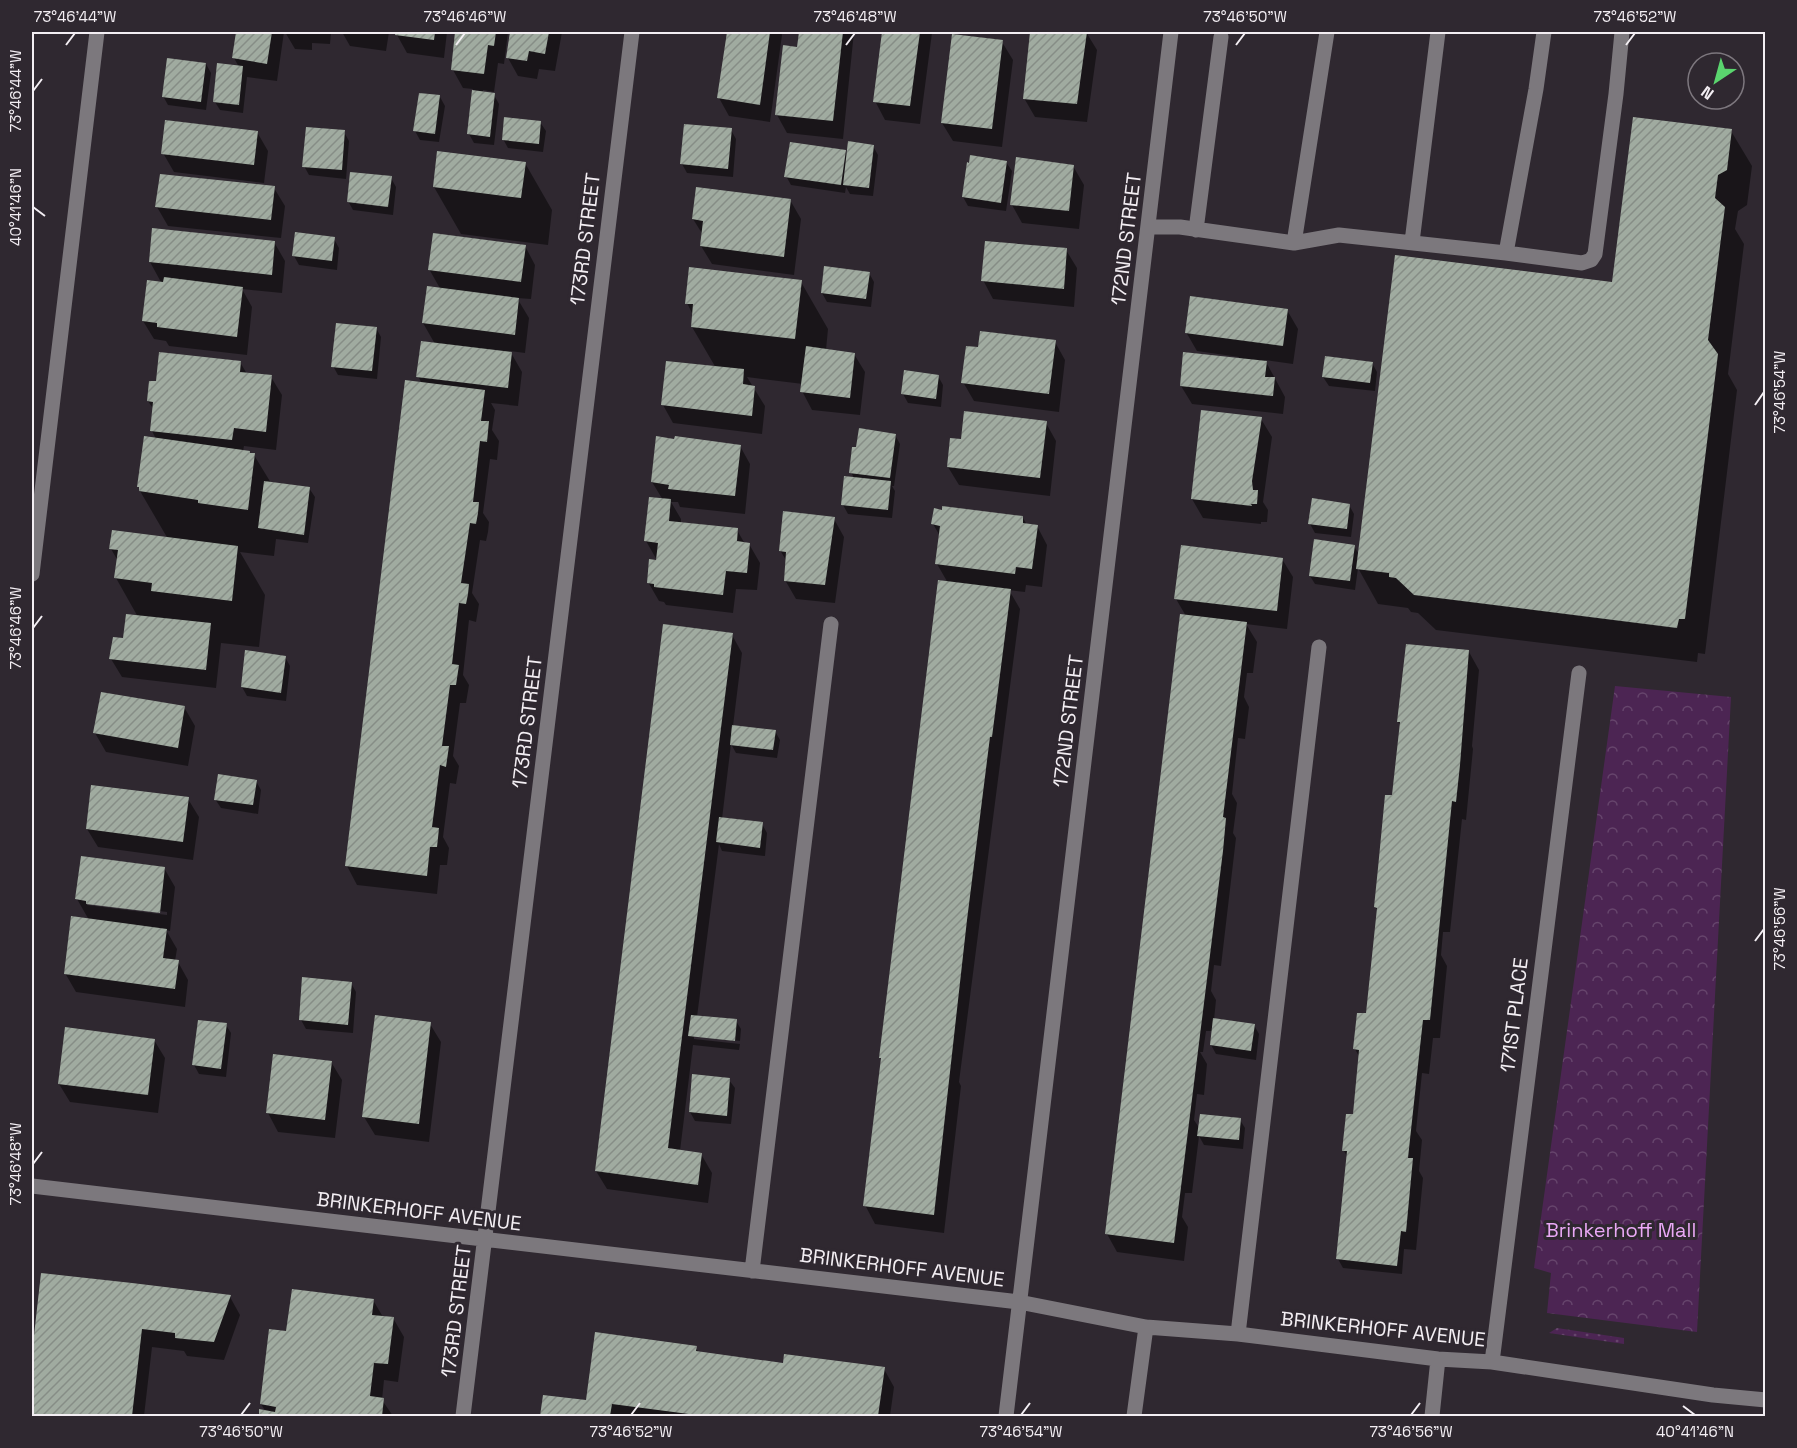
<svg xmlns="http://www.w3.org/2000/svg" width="1797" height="1448" viewBox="0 0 1797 1448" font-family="'Space Grotesk',sans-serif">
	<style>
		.grass { fill: url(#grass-dots) }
		.park { fill: url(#park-crowns) }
		.shadow { fill: #0007; fill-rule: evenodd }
		.building { fill: url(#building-hatch) }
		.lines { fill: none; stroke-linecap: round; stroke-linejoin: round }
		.minor { stroke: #7c787d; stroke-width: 15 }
		.ticks { fill: none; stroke: #f3eef3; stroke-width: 2 }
		.labels { text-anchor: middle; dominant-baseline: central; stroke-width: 6; stroke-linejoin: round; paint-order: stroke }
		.street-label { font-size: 20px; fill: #f3eef3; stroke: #2f2830 }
		.park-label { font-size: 20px; fill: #eaa9f6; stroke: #2f2830 }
		.neatline { fill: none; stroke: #f3eef3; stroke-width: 2 }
		.ticks-label { font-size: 15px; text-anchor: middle; fill: #f3eef3 }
	</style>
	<defs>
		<pattern id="grass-dots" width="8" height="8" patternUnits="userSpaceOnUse" patternTransform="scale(1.5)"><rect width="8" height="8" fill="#4c2553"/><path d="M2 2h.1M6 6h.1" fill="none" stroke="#66456c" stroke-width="1.8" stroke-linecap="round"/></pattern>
		<pattern id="park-crowns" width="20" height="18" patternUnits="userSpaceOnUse" patternTransform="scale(1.5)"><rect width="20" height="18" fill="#4c2553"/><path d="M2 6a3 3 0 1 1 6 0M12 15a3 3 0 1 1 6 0" fill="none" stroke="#66456c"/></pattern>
		<pattern id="building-hatch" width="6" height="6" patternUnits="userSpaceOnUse" patternTransform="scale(1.5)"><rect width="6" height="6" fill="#a0aba0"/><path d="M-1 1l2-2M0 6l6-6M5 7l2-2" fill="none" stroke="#868d86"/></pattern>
	</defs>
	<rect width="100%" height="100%" fill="#2f2830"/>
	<path class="grass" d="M1557,1328L1624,1338V1344L1549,1333Z"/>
	<path class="park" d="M1615,686L1731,697L1697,1332L1547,1313L1551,1273L1534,1268Z"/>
	<path class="shadow" d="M238,32H284L277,81L247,77L243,113L220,110L215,102L239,67L234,58Z
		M285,32H331L330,44L312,43V50L295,49Z
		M342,32H389L386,51L350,46Z
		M397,32H447L444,58L407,53L397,35Z
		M457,32H508L504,64L498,63L494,92L483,90V93L494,95L499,104L494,145L474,143L469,134L473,89L463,88L453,70Z
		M512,32H562L555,71L539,69L537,79L518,76L508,58Z
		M728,32H781L782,35L770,122L729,116L719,98Z
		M800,32H854L843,139L787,133L777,115L798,49Z
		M884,32H931L932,33L920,124L885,120L875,101Z
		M1032,32H1086L1097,50L1087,122L1035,117L1024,98Z
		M1002,42L1013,60L1002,147L953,141L942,123Z
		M206,64L211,73L206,110L168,105L163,96Z
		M440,97L445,106L439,142L420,140L415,131Z
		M540,122L546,131L543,152L508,148L503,139Z
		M731,130L736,139L733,177L687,173L682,164Z
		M1731,131L1752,166L1747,205L1738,211L1735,229L1744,244L1728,374L1737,390L1705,654L1698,653L1697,662L1436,630L1418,613L1411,612L1408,608L1378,604L1358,568L1355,590L1315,584L1310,576L1354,546L1360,556L1614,283Z
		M257,132L268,151L264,183L174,172L163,153Z
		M344,132L349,141L346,179L309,175L304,166Z
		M873,146L878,155L873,196L850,194L846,187L845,193L791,185L786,176L845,151L848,156Z
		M438,152L525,163L552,210L548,245L461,234L434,187Z
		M1006,162L1012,171L1006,211L968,206L963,197Z
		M1073,166L1084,185L1079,229L1022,223L1012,205Z
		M391,178L396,187L393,215L353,210L348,201Z
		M274,188L285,206L281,238L168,226L157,207Z
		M790,200L801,219L794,275L712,264L701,246L703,235L693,219Z
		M334,239L339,248L337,270L299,265L294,256Z
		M274,242L285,261L282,293L242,289L252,307L247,355L169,346L166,341L154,339L143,321L162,284L150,262Z
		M525,246L535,265L531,299L517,298L529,318L525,353L510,351L522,372L518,406L491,403L495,410L492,430L499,441L497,460L490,459L483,513L489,522L488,532L486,541L480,540L472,593L479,604L476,622L469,620L463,675L469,685L466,703H460L453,756L459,766L456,784L450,783L443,837L449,848L447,865H440L437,894L357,885L347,866L422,384L418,376L435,344L423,323L441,290L429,269Z
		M1066,250L1077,268L1074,307L993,299L983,280Z
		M869,273L874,282L871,307L827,302L822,293Z
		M801,282L828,329L826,350L854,354L865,372L860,415L812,410L802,391L803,384L747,377L765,406L762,434L673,423L663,405L716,368L692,327L693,315L687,303Z
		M1287,310L1298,329L1293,364L1265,360L1285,397L1283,414L1192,404L1181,386L1239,359V357L1197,351L1186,332Z
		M376,328L381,337L377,379L338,375L333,366Z
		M1055,342L1065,360L1059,412L974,401L963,382Z
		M240,362L247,374L271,377L282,395L276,450L244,446L243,451L254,455L271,483L309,488L315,497L308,543L276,539L274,556L240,552L265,595L259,647L221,643L216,688L122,677L111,659L138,617L116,578L118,561L111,549L168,539L140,491L156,439L152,431L154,410L148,401Z
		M1372,363L1377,372L1375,391L1329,386L1323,377Z
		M938,376L943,385L941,407L908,403L903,394Z
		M1261,419L1272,437L1263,502L1268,510L1267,522H1261V524L1203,518L1192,499Z
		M1046,423L1056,441L1050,496L959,485L948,467L962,441Z
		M895,435L900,444L894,486H892L895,491L892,518L848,514L843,505L854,478L851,472Z
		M740,446L750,464L745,514L680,507L678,502H671L681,519V524L737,530L745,544H749L760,563L757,590L736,589L733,613L666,605L664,602L659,601L648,582L658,562L646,541L663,500L652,482Z
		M1349,505L1354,514L1351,537L1315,533L1310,524Z
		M1023,518L1027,525L1037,526L1047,545L1042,587L1026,585L1025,592L1009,590L1020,609L959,1082L961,1086L944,1233L875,1224L865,1205L882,1062L880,1057L948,583L937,564L940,536L933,524Z
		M834,519L844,537L835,603L796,599L785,580L787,562L780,550Z
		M1282,559L1293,577L1287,629L1246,624L1257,642L1253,673H1247L1244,697L1249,707L1245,739L1238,738L1232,794L1237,803L1233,833L1236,838L1221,966L1214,965L1211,991L1216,1000L1214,1020L1254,1025L1259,1034L1256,1060L1216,1054L1211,1045L1213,1031H1206L1203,1052H1200L1207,1064L1204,1095L1197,1094L1194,1120L1200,1129L1240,1120L1245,1128L1243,1149L1204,1145L1199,1136L1192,1193H1185L1182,1217L1188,1227L1184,1261L1117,1252L1107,1234L1186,616L1176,599Z
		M732,635L742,653L733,726L775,731L780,740L777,758L736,753L731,744L722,819L762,824L767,833L765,856L722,851L719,844L697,1017L736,1021L741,1029L740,1041L694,1036V1039L740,1044L739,1050L693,1045L680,1151L701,1154L712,1173L708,1203L607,1189L596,1171Z
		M1469,652L1479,670L1472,746L1473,749L1466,820L1462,819L1450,932H1443L1441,955L1447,966L1440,1038H1433L1429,1074L1422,1073L1416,1131L1422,1140L1419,1171L1423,1178L1416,1250L1404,1249L1402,1274L1343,1268L1338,1259L1348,1158L1344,1151L1356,1116L1360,1058L1355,1049L1368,1015L1378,911L1375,907L1394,797L1401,726L1398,722Z
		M285,657L290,666L286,701L247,696L242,687Z
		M184,707L195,726L188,766L106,752L95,733Z
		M256,781L261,790L258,814L221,808L215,799Z
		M188,799L199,817L193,860L98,847L87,829Z
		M164,868L175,887L170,931L166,930L177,949L175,961L178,962L188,980L185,1007L76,992L65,973L89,920L77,899ZM87,902L167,912V915L87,905Z
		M351,983L356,992L353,1033L306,1029L301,1020Z
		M430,1024L441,1042L429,1142L375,1135L364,1117Z
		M226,1025L231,1033L226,1077L199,1074L194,1065Z
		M154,1040L165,1058L158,1113L70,1102L59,1084Z
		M331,1062L342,1080L335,1138L278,1132L268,1113Z
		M729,1080L735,1088L731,1124L695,1121L690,1112Z
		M42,1274L230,1297L240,1315L224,1360L187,1356L184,1351L152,1347L144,1416H32V1362Z
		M373,1300L383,1317L393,1318L404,1337L398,1382L384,1380L382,1400L393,1416H260L261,1411L266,1412L261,1404L288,1333Z
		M696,1348L699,1353L784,1365L884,1369L894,1387L890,1416H541L544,1396L587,1402Z"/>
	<path class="building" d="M236,32H272L267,64L232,58Z
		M396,32H435L434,40L395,35Z
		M455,32H496L494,46L488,45L484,74L451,70Z
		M510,32H549L545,54L529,51L527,61L506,58Z
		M727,32H770L760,105L717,98Z
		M799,32H843L833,121L775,115L783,45L797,47Z
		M882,32H920L910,106L873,102Z
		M1030,32H1087L1077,104L1023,99Z
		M952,34L1003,40L992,129L941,123Z
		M167,58L206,63L201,102L162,97Z
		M217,63L243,66L239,105L213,102Z
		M472,90L495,93L490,137L467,134Z
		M419,93L440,95L435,134L413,131Z
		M504,117L541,121L539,144L502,140Z
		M1633,117L1732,129L1727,170L1718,175L1715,198L1725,207L1708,340L1718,354L1685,619H1679L1677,628L1414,595L1396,578L1389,577V573L1356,569L1395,255L1612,282Z
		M165,120L258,131L254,165L161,154Z
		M684,124L732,128L728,169L680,164Z
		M306,127L345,130L342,170L302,167Z
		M848,141L874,145L869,188L843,185Z
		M790,142L846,150L841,185L784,177Z
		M437,151L526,162L521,198L433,187Z
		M970,155L1007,161L1001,203L962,197L967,162L969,163Z
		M1016,157L1074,165L1069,211L1010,205Z
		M350,172L392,176L388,207L347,202Z
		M160,174L275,186L271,220L155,207Z
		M696,187L791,199L784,257L700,246L703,221L692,219Z
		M152,228L275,241L272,275L149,262Z
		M295,232L335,237L332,261L292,256Z
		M433,233L526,245L521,282L428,270Z
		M985,241L1067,248L1064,289L981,281Z
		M824,266L870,272L866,299L821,293Z
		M689,267L802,280L795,339L691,327L693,304H685Z
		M164,277L243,287L237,337L157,327V323L142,321L147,280L163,282Z
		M427,286L519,298L515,335L422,323Z
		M1190,296L1288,309L1283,346L1185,333Z
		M336,323L377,327L372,371L331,367Z
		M980,331L1056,340L1049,394L961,383L966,346L978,347Z
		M421,341L512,352L508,388L416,377Z
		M806,346L855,353L850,398L800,392Z
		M159,352L241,361L240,372L272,375L266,432L234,428L232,440L150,431L153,402L147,401L149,381H156Z
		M1183,352L1267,361L1265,377H1275L1273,396L1180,386Z
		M1325,356L1373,362L1370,383L1322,377Z
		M666,361L744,369L743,384L755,386L752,416L661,405Z
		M904,370L939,375L936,399L901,394Z
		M405,380L485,390L481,421H489L487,442L480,441L473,502H479L478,513L476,524L470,523L461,583L469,584L468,594L466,604L459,603L452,664L459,665L456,685H450L442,746H449L446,767L440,765L432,827L439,828L438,838L437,847H430L427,876L345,866Z
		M1201,410L1262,417L1252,481L1253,490H1258L1257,504H1251L1252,506L1191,499Z
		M964,411L1047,421L1040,478L947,467L950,438L961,439Z
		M859,428L896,434L890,478L849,473L852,447H856Z
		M144,436L250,451V453H255L248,510L198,503V500L139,491V487H137Z
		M656,436L674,439L675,436L741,445L735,496L668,489L669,485L651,482Z
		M844,476L891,481L888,510L841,505Z
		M264,481L310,487L304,535L258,528Z
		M649,497L671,499L669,521L738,528L737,541L750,543L747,573L726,571L723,595L654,587V584L647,583L649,559L656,560L658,543L644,541Z
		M1312,498L1350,504L1347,529L1308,524Z
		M942,506L1023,516V523L1038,525L1032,569L1016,567L1015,574L935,564L940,526L931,524L934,508L942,510Z
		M783,511L835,517L825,585L784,581L786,552L779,551Z
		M112,530L238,546L232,601L151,591L152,583L114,578L118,550L109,549Z
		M1314,539L1355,545L1350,581L1309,576Z
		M1181,545L1283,558L1277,611L1174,599Z
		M938,580L1011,589L992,737H990L967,920L934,1215L863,1206L881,1058H879Z
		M126,614L211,623L206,670L109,659L113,637L123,638Z
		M1180,614L1247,622L1223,817L1226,818L1223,851L1174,1243L1105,1234Z
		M663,624L733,633L668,1148L702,1153L698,1185L595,1171Z
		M1406,644L1469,650L1460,765L1456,802L1452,801L1430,1020H1423L1419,1056L1408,1158H1413L1406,1232L1401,1231L1397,1266L1336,1259L1347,1151H1342L1346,1114H1353L1359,1050L1353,1049L1357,1013H1366L1377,908L1374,907L1378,868L1385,795H1392L1400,722H1397Z
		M245,650L286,656L281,693L241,687Z
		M101,692L185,706L178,748L93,733Z
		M732,725L776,730L773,750L730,745Z
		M218,774L257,780L253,805L214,800Z
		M91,785L189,797L183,842L86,829Z
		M719,817L763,822L760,848L716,842Z
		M81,856L165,867L160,913L86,904V901L75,899Z
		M71,916L167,929L163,958L179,960L175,989L64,974Z
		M302,977L352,982L348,1025L299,1020Z
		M375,1015L431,1022L419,1124L362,1117Z
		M691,1015L737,1019L735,1041L688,1036Z
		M1213,1018L1255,1024L1251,1051L1210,1045Z
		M198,1020L227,1023L221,1069L192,1065Z
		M65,1027L155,1039L148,1095L58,1084Z
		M273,1054L332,1061L325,1120L266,1113Z
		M692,1074L730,1078L727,1116L689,1112Z
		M1200,1114L1241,1118L1239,1140L1197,1136Z
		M41,1273L132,1283L231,1295L214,1342L175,1338V1333L142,1329L132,1416H32V1353Z
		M292,1289L374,1299L372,1315L394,1317L388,1364L374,1363L370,1396L384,1398L382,1416H259V1409L275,1412L276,1407L260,1404L269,1329L286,1331Z
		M595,1332L697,1346L696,1351L783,1363L784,1354L885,1367L878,1416H704L612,1404L610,1416H540L543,1395L586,1400Z"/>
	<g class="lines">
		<path class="minor" d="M1149,227H1180L1294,243L1339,235L1506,253L1582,263L1591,260L1595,254L1616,94L1622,32
			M1196,230L1221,37
			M1412,242L1438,32
			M1294,243L1327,32
			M1506,253L1536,89L1544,32
			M32,574L97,32
			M32,1186L1019,1302L1146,1327L1238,1334L1438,1359L1492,1362L1713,1395L1766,1400
			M752,1271L831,624
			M1238,1334L1319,647
			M1492,1362L1579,673
			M463,1416L632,32
			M1006,1416L1171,32
			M1134,1416L1146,1327
			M1432,1416L1438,1359"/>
	</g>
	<path class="ticks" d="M66,45L75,33M456,45L465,33M846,45L855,33M1236,45L1245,33M1626,45L1635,33M33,91L42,79M33,207L45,216M1755,405L1764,392M33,628L42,616M1755,941L1764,929M33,1164L42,1152M1683,1406L1695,1415M241,1415L250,1403M631,1415L640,1403M1021,1415L1030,1403M1411,1415L1420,1403"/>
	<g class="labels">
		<g class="street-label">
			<text transform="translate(585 239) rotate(-83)">173RD STREET</text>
			<text transform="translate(1126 239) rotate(-83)">172ND STREET</text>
			<text transform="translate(1068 721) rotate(-83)">172ND STREET</text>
			<text transform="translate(527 722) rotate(-83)">173RD STREET</text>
			<text transform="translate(1514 1015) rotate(-83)">171ST PLACE</text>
			<text transform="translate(419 1211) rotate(7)">BRINKERHOFF AVENUE</text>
			<text transform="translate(902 1267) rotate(7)">BRINKERHOFF AVENUE</text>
			<text transform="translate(456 1311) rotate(-83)">173RD STREET</text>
			<text transform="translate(1383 1329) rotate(6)">BRINKERHOFF AVENUE</text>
		</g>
		<g class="park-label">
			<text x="1621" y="1230">Brinkerhoff Mall</text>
		</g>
	</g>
	<rect width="1797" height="1448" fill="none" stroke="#2f2830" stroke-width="66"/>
	<g transform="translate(1716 81) rotate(216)"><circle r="28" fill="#2f2830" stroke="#7d777e" stroke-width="1.5"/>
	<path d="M0-4.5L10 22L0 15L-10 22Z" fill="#5ad56e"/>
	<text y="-9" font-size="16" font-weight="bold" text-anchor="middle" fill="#f3eef3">N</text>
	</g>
	<rect x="33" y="33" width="1731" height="1382" class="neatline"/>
	<g class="ticks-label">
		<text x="75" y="22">73°46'44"W</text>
		<text x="465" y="22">73°46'46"W</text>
		<text x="855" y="22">73°46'48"W</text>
		<text x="1245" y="22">73°46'50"W</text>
		<text x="1635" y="22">73°46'52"W</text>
		<text transform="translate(16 91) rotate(-90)" y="5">73°46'44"W</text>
		<text transform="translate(16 207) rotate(-90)" y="5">40°41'46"N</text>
		<text transform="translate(1780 392) rotate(-90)" y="5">73°46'54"W</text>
		<text transform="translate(16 628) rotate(-90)" y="5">73°46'46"W</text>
		<text transform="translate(1780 929) rotate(-90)" y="5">73°46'56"W</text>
		<text transform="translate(16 1164) rotate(-90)" y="5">73°46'48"W</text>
		<text x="241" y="1437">73°46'50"W</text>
		<text x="631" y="1437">73°46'52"W</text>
		<text x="1021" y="1437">73°46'54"W</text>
		<text x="1411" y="1437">73°46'56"W</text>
		<text x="1695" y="1437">40°41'46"N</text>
	</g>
</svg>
